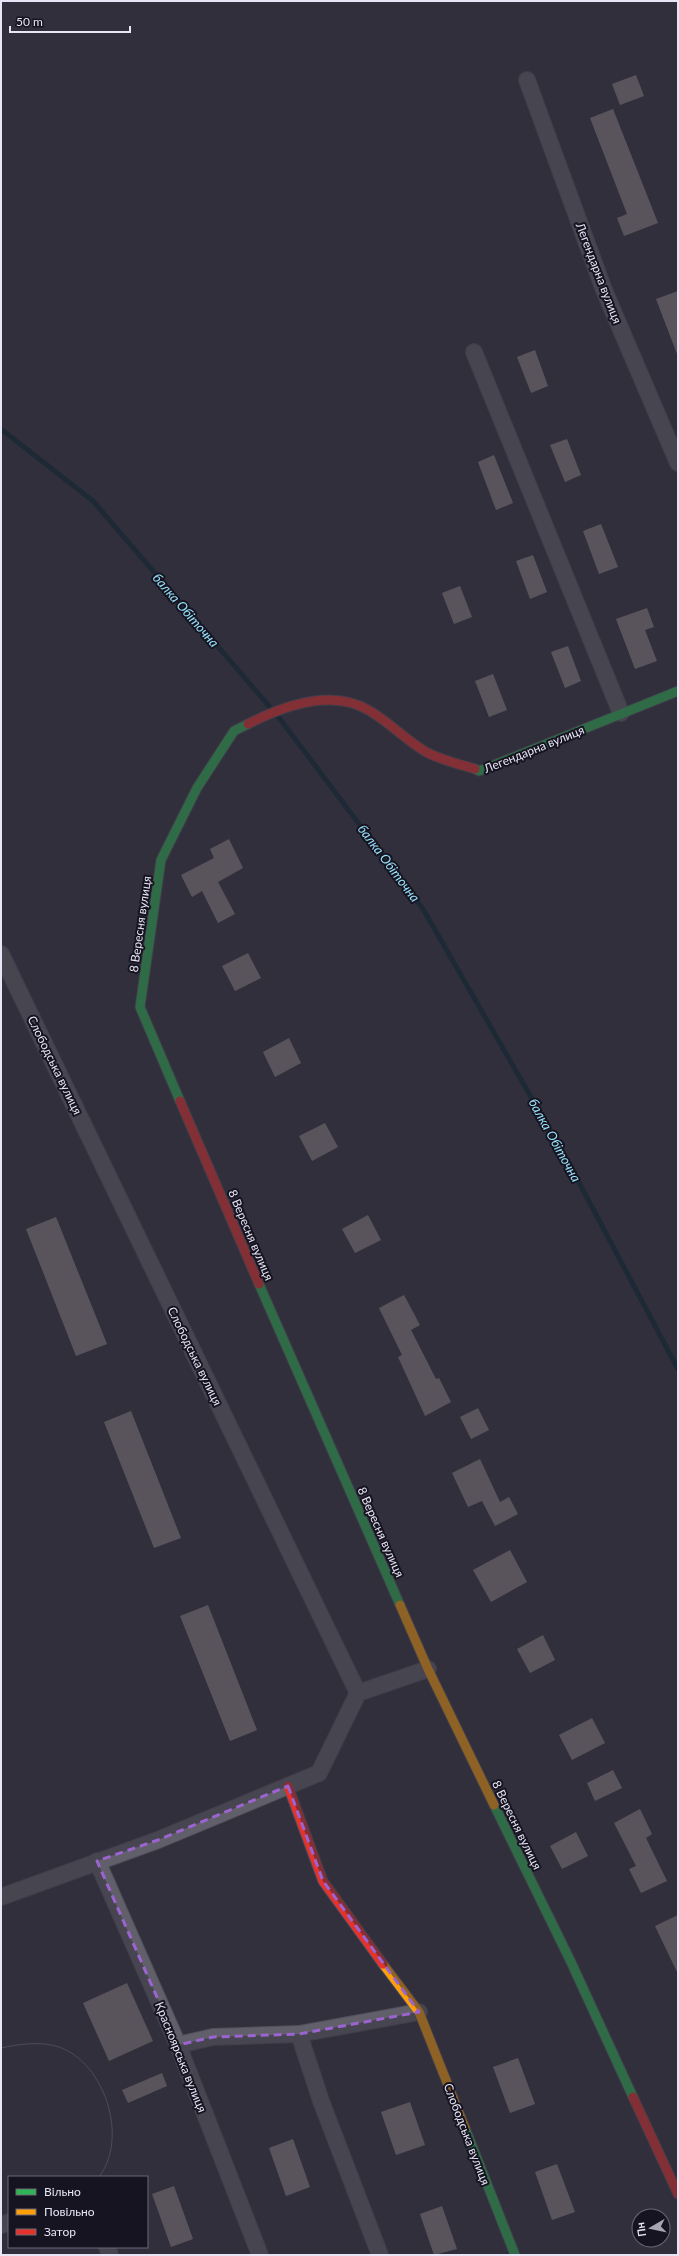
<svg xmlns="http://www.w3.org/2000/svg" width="679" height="2256" viewBox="0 0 679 2256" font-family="Lato,sans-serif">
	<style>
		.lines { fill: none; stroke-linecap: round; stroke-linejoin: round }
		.stream { stroke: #06242e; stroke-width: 5 }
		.building { fill: #898284 }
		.street-casing { stroke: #504e5a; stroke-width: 18 }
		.fast-casing { stroke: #504e5a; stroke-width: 11 }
		.slow-casing { stroke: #504e5a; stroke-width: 11 }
		.jam-casing { stroke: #504e5a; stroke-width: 11 }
		.street { stroke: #615f69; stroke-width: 16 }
		.fast { stroke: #30b455; stroke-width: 9 }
		.slow { stroke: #ff9f0a; stroke-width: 9 }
		.jam { stroke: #e5322d; stroke-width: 9 }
		.tram { stroke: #6d6c74; stroke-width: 1 }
		.marked { fill: none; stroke: #9b64d0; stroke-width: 3; stroke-dasharray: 8 5; stroke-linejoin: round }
		.labels { text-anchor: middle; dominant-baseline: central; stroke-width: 4; stroke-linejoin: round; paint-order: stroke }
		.street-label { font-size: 12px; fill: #e7e5f6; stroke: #161420 }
		.water-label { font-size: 13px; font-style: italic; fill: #96e0f9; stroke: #161420 }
	</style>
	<rect width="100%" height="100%" fill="#32303d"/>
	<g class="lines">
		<path class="stream" d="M1,429L93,501L269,706
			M277,715L423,909L566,1158L678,1369"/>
	</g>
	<path class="building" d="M636,75L644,96L620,105L612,84Z
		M613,109L658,223L624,236L617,218L627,214L590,118Z
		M678,291V354H677L656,299Z
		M535,350L548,386L531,393L517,357Z
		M567,439L581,475L565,482L550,445Z
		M494,455L513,503L496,510L478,462Z
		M601,524L618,567L599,574L583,531Z
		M533,555L547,592L530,599L516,561Z
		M460,586L472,617L454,624L442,593Z
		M647,608L654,627L645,630L657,661L635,669L616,619Z
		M568,646L581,681L565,688L551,652Z
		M493,674L507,710L489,717L475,681Z
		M229,839L243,868L218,882L235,914L218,923L202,891L192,897L181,875L214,858L210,849Z
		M248,953L261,978L235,991L222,966Z
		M289,1038L301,1063L275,1077L263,1052Z
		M325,1123L338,1147L312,1161L299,1136Z
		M368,1215L381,1240L355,1253L342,1229Z
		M56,1217L107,1344L76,1356L26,1229Z
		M404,1295L420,1325L411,1330L436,1379L439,1378L451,1402L425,1416L398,1357L402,1355L379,1308Z
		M478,1408L489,1430L471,1439L460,1417Z
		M131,1411L181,1538L154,1548L104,1422Z
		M480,1459L500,1502L509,1497L518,1514L495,1526L482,1501L468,1507L452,1473Z
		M510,1550L527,1582L491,1602L473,1570Z
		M208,1605L257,1730L230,1741L180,1616Z
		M543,1635L555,1660L530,1673L517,1649Z
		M592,1718L605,1743L572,1760L559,1735Z
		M613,1770L622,1788L595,1801L587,1783Z
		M640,1809L652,1834L646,1838L667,1881L641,1893L629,1869L636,1866L614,1823Z
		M576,1832L588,1856L562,1869L550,1846Z
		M678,1915V1974L655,1926Z
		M127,1983L153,2041L109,2061L83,2003Z
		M518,2058L535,2104L510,2113L493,2067Z
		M162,2073L167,2086L128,2103L122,2090Z
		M410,2102L425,2145L396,2155L381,2112Z
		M293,2139L310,2187L286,2196L269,2148Z
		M557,2164L575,2212L552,2220L535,2172Z
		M174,2186L193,2239L171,2247L152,2194Z
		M442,2206L457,2249L434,2255L420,2214Z"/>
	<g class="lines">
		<defs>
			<path id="street" d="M527,80L604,290L678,463
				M474,352L621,713
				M1,954L358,1693L428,1669
				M97,1861L178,2045L260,2255
				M1,1897L158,1840L319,1773L358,1693
				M299,2034L321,2101L380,2255
				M178,2045L213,2037L299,2034L419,2012
				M1,2225L9,2222
				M107,2247L110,2255"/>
			<path id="fast" d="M475,769L479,771L678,691
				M180,1101L140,1007L161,860L197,788L234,731L248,724
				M259,1284L400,1605
				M494,1805L571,1962L633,2097
				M465,2128L515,2255"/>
			<path id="slow" d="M400,1605L428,1669L494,1805
				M383,1964L419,2012L465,2128"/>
			<path id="jam" d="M248,724C283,706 333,688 370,711C390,723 406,740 426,752C441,760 459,764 475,769
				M180,1101L259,1284
				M288,1786L323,1881L383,1964
				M633,2097L678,2194"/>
		</defs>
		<use href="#street" class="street-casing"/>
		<use href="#fast" class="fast-casing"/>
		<use href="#slow" class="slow-casing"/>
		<use href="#jam" class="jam-casing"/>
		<use href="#street" class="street"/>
		<use href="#fast" class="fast"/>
		<use href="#slow" class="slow"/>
		<use href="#jam" class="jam"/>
		<path class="tram" d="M1,2048C18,2044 42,2041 59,2047C105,2063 129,2138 99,2177
			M1,2233L9,2229"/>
	</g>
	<path d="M0 0H679V2256H0ZM288,1786L323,1881L419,2012L299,2034L213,2037L178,2045L97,1861L158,1840Z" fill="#32303d" fill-opacity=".55" fill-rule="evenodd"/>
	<path class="marked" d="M288,1786L323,1881L419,2012L299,2034L213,2037L178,2045L97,1861L158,1840Z"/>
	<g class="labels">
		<g class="street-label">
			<text transform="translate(599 273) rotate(69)">Легендарна вулиця</text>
			<text transform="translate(534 749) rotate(-22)">Легендарна вулиця</text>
			<text transform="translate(140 924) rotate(-82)">8 Вересня вулиця</text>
			<text transform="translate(55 1065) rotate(64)">Слободська вулиця</text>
			<text transform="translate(251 1235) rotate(67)">8 Вересня вулиця</text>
			<text transform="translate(195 1356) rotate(64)">Слободська вулиця</text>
			<text transform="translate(381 1532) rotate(66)">8 Вересня вулиця</text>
			<text transform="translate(517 1825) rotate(64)">8 Вересня вулиця</text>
			<text transform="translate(181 2057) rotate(68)">Красноярська вулиця</text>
			<text transform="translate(467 2134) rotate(69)">Слободська вулиця</text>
		</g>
		<g class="water-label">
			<text transform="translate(186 610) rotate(49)">балка Обіточна</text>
			<text transform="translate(389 863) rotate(53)">балка Обіточна</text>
			<text transform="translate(555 1140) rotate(61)">балка Обіточна</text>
		</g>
	</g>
	<rect width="679" height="2256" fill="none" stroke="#e7e5f6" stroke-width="4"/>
	<rect x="8" y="2176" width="140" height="72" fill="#161420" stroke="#6a6876"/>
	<rect x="16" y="2189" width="20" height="6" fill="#30b455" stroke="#6a6876"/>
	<text x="44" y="2196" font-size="12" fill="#e7e5f6">Вільно</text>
	<rect x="16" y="2209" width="20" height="6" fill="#ff9f0a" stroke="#6a6876"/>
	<text x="44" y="2216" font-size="12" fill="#e7e5f6">Повільно</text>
	<rect x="16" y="2229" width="20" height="6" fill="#e5322d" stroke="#6a6876"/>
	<text x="44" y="2236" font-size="12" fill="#e7e5f6">Затор</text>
	<g transform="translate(651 2228) rotate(261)"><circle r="19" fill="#161420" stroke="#6a6876"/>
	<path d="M0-3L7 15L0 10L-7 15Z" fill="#a8a6b5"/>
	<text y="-6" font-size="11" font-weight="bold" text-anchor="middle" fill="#e7e5f6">Пн</text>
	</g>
	<path d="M10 26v6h120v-6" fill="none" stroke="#e7e5f6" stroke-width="2"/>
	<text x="16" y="26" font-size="12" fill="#e7e5f6" stroke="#161420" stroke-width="3" paint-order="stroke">50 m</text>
</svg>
